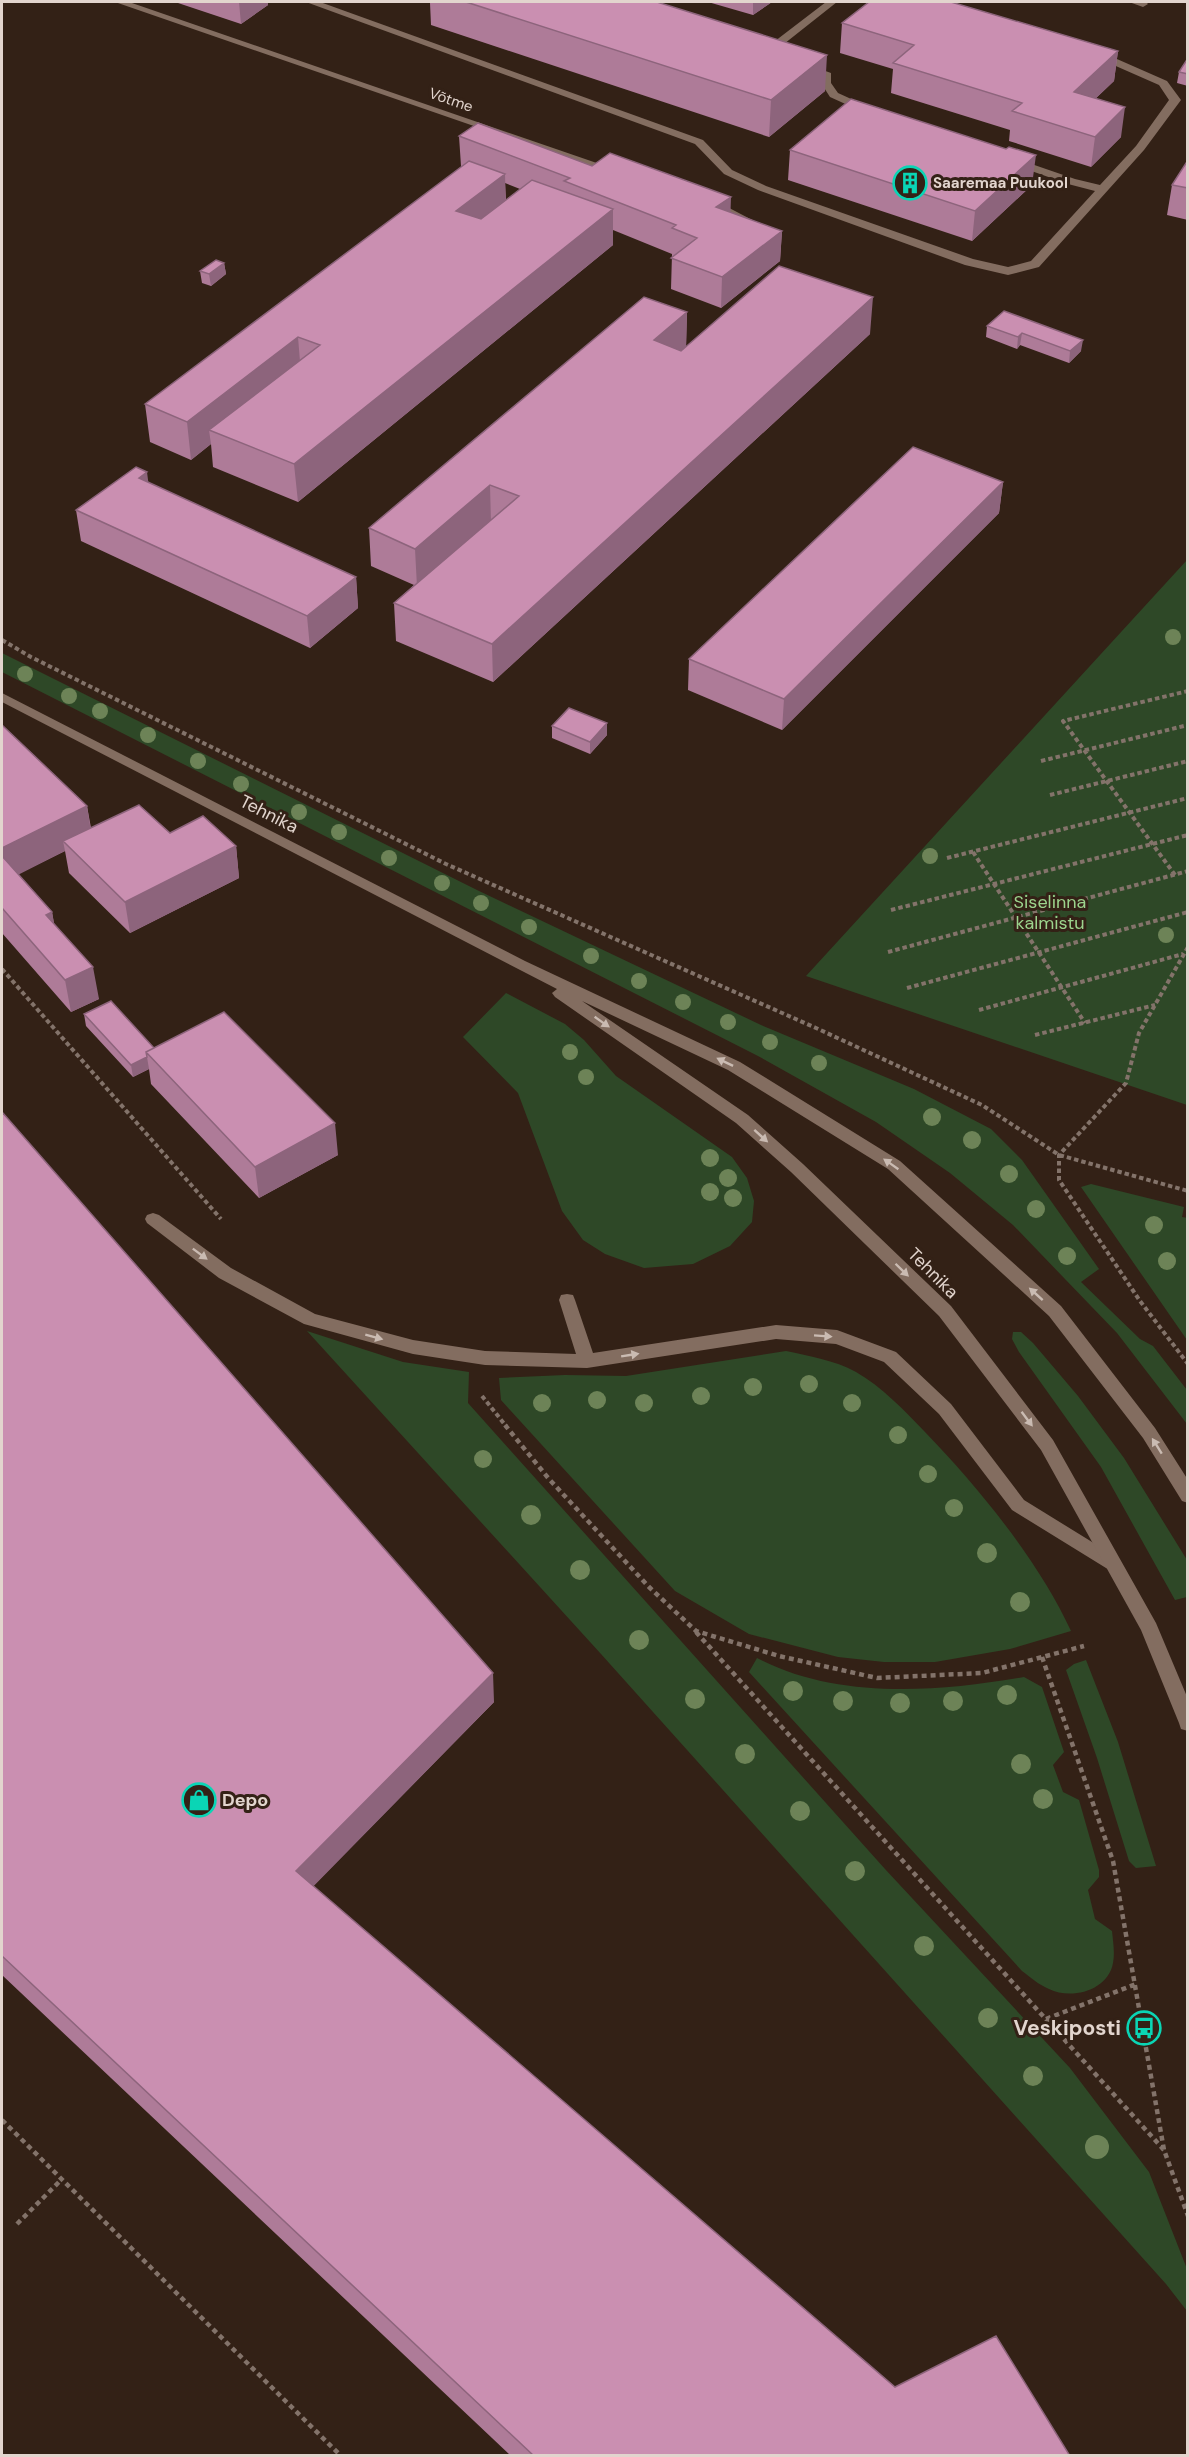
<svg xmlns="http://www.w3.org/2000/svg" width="1189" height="2457" viewBox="0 0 1189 2457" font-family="'DM Sans',sans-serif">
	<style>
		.green { fill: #2e4827 }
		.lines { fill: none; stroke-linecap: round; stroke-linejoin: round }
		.path-far1 { stroke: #83736a; stroke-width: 4; stroke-dasharray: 4.5 3; stroke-linecap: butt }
		.path { stroke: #83736a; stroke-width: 4.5; stroke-dasharray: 5 4; stroke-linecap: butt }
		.service { fill: #836d60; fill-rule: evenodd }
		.minor { fill: #836d60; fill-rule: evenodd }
		.secondary { fill: #836d60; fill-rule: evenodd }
		.tree { fill: #6d8357 }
		.wall { fill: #ae7b98; fill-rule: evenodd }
		.shaded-wall { fill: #8d647c }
		.building { fill: #ca8fb1; stroke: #8d647c; stroke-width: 1.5 }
		.oneway { fill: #cabbb2 }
		.labels { text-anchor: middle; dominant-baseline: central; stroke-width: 6; stroke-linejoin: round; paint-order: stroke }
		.far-street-label { font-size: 15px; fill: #e2d5ce; stroke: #332116 }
		.far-poi-label { font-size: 15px; font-weight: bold; fill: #e2d5ce; stroke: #332116; text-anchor: start }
		.street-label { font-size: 18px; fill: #e2d5ce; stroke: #332116 }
		.park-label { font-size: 18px; fill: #9cd48d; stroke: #332116 }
		.poi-label { font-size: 18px; font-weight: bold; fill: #e2d5ce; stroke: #332116; text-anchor: start }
		.near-poi-label { font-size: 21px; font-weight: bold; fill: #e2d5ce; stroke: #332116; text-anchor: end }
	</style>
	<rect width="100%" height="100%" fill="#332116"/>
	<path class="green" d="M1187,560V1105L806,976Z
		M2,653L477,890L761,1025L914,1089L991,1129L1022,1160L1099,1269L1081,1282L1140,1339L1153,1346L1187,1390V1424L1117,1333L1013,1225L950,1173L876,1122L758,1056L2,672Z
		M506,993L565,1024L584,1040L616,1076L732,1157L747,1178L754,1201L752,1222L730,1246L693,1264L644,1268L605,1254L583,1240L562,1211L518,1093L463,1037Z
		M1091,1184L1184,1207L1182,1217L1188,1218L1187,1340L1081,1187Z
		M307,1331L403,1362L469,1372L468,1403L885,1869L1070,2068L1149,2172L1187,2269V2311L1166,2284L601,1654Z
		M1013,1332H1021L1033,1343L1078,1396L1124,1458L1187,1560V1597L1175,1600L1101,1467L1019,1352L1012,1339Z
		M786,1351C809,1356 834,1360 856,1372C882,1387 904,1410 925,1432C979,1488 1038,1560 1071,1631L1010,1649L935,1662H884L838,1657L749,1634L675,1591L501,1400L499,1378L565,1375L626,1376Z
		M757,1658C837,1700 937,1692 1024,1677L1042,1687L1064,1752L1053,1765L1063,1792L1079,1800L1099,1870V1877L1088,1890L1095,1919L1112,1931C1113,1941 1115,1953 1113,1963C1108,1991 1071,2000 1049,1989C1039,1985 1030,1977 1022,1971L749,1672Z
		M1086,1660L1118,1742L1156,1866L1136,1868L1129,1861L1097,1758L1066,1670L1074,1664Z"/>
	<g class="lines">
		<path class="path-far1" d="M2,640L31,657L446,864L816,1028L982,1105L1059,1155L1188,1191
			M1041,761L1188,725
			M1050,795L1188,761
			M973,852L1085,1023
			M947,858L1188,798
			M1175,875L1063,721L1188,691
			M891,910L1188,835
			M1188,947L1139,1033L1126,1083L1059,1155V1180L1140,1301L1188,1364
			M888,952L1188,871
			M2,969L221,1219
			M907,988L1188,912
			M979,1010L1183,954
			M1035,1035L1155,1005
			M482,1396L506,1426"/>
		<path class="path" d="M505,1425L549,1479L649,1587L696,1631L779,1656L877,1678L982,1673L1084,1646
			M696,1632L1164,2150
			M1042,1657L1113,1861L1164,2150L1188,2216
			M1046,2019L1136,1984
			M2,2120L341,2456
			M17,2224L61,2180"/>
		<path class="service" d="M115,2H129L620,171L614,174L610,173Z
			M306,2H320L703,140L732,170L766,186L973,259L1008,267L1031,261L1095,191L1068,184L1009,163V159H1017L1075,179L1100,185L1136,146L1169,100L1159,85L1093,56V52H1101L1167,81L1181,100L1144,150L1039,267L1008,275L965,265L758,190L724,174L695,144Z
			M826,2H837L770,55H762V51Z
			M806,64L831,73V83L838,93L871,108V112H863L830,97L821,83V77L802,69V65Z
			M710,198L760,224L762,226L756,229L752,228L706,203V199Z
			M153,1213L159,1215L231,1268L315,1314L413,1340L485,1351L576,1354L559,1300L561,1295L567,1294L573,1295L575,1300L593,1353L776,1325L837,1330L896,1352L951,1404L1024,1500L1118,1558L1121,1563L1118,1568L1112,1571L1106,1568L1012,1510L939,1414L884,1362L836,1344L776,1339L587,1368L485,1365L413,1354L304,1324L219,1278L147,1223L145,1219L147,1215Z"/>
		<path class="minor" d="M1129,2H1146L1148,4L1143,7Z"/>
		<path class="secondary" d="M2,693L525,961L740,1062L900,1161L1061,1306L1155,1428L1188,1480V1503L1182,1501L1143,1438L1049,1316L888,1169L728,1070L582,1001L748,1115L803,1164L951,1306L1053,1440L1156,1623L1188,1699V1731L1181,1729L1179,1723L1141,1630L1041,1450L939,1316L791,1172L736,1123L555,997L552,993L557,989L2,702Z"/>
	</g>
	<g class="tree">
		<circle cx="1173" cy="637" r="8"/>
		<circle cx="25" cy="674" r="8"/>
		<circle cx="69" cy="696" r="8"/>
		<circle cx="100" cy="711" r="8"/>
		<circle cx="148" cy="735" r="8"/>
		<circle cx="198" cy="761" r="8"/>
		<circle cx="241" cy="784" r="8"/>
		<circle cx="299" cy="812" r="8"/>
		<circle cx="339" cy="832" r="8"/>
		<circle cx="930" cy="856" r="8"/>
		<circle cx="389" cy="858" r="8"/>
		<circle cx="442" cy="883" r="8"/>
		<circle cx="481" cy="903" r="8"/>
		<circle cx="529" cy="927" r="8"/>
		<circle cx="1166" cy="935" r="8"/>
		<circle cx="591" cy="956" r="8"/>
		<circle cx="639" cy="981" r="8"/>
		<circle cx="683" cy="1002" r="8"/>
		<circle cx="728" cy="1022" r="8"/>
		<circle cx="770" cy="1042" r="8"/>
		<circle cx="570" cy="1052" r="8"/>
		<circle cx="819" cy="1063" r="8"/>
		<circle cx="586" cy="1077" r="8"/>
		<circle cx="932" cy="1117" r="9"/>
		<circle cx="972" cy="1140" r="9"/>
		<circle cx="710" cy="1158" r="9"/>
		<circle cx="1009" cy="1174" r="9"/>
		<circle cx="728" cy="1178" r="9"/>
		<circle cx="710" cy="1192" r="9"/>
		<circle cx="733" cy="1198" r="9"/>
		<circle cx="1036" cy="1209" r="9"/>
		<circle cx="1154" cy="1225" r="9"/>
		<circle cx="1067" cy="1256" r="9"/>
		<circle cx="1167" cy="1261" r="9"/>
		<circle cx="809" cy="1384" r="9"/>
		<circle cx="753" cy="1387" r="9"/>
		<circle cx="701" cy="1396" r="9"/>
		<circle cx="597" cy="1400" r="9"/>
		<circle cx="542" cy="1403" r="9"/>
		<circle cx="644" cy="1403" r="9"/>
		<circle cx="852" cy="1403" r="9"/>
		<circle cx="898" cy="1435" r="9"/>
		<circle cx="483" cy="1459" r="9"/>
		<circle cx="928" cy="1474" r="9"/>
		<circle cx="954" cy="1508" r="9"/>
		<circle cx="531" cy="1515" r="10"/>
		<circle cx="987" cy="1553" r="10"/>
		<circle cx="580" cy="1570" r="10"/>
		<circle cx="1020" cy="1602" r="10"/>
		<circle cx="639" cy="1640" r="10"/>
		<circle cx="793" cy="1691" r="10"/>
		<circle cx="1007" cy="1695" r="10"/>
		<circle cx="695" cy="1699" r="10"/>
		<circle cx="843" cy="1701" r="10"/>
		<circle cx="953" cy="1701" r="10"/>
		<circle cx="900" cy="1703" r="10"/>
		<circle cx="745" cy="1754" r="10"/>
		<circle cx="1021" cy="1764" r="10"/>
		<circle cx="1043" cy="1799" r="10"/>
		<circle cx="800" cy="1811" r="10"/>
		<circle cx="855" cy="1871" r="10"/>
		<circle cx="924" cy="1946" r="10"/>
		<circle cx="988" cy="2018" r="10"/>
		<circle cx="1033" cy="2076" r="10"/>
		<circle cx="1097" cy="2147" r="12"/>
	</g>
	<path class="wall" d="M175,2H268V5L241,24Z
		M425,2H657L825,91L769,137L431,25L430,3Z
		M708,2H772L753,15Z
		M842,23L1118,51L1114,81L1096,98L1121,137L1091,167L1009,141L1010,130L891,93L893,69L840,53Z
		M1188,58V86L1177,83L1179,72Z
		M459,136L592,166L730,212L782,231L780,261L721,308L671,289L672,254L613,230V245L298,502L213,467L211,444L191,460L150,442L145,404L462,167L461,166ZM505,183L520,189L506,200Z
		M790,150L1032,185L972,241L788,180Z
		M1188,160V220L1167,215L1172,185Z
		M224,263L226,274L211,286L202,283L200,271Z
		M1004,311L1081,351L1069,363L1020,345L1017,349L986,337L987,326Z
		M687,312L686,346L870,334L493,682L396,641L394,603L414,585L371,566L369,528Z
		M148,482L356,577L358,608L310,648L81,541L76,510Z
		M1003,482L999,513L782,730L688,690L689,659Z
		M2,725L87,806L91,828L170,833L236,846L239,878L130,933L69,873L65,851L18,874L52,912L54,924L99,999L71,1012L2,933Z
		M552,726L607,735L590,754L552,738Z
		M84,1014L154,1048L338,1155L259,1198L151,1084L149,1069L133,1077L86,1026Z
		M2,1112L494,1702L313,1886L895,2387L1070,2456H511L2,1975Z"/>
	<path class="shaded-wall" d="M239,2H268V5L241,24Z
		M753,2H772L753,15Z
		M1118,51L1114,81L1071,122L1074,92Z
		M827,55L825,91L769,137L771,100Z
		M1125,107L1121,137L1091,167L1095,137Z
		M1036,155L1032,185L972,241L975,211Z
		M505,174L506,211L458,248L456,211Z
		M731,197L730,227L716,207Z
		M613,209V245L298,502L294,464Z
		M782,231L780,261L721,308L722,277Z
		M224,263L226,274L211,286L209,274Z
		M873,297L870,334L493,682L492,644Z
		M687,312L686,350L653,378L654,340Z
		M1022,333L1020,345L1017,349L1018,337Z
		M298,337L301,374L209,430L211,444L191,460L187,422Z
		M1083,340L1081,351L1069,363L1070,351Z
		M147,472L151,503L139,478Z
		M1003,482L999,513L782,730L784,699Z
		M490,485L491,523L417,587L415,549Z
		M356,577L358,608L310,648L307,616Z
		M607,723V735L590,754V742Z
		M87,806L92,838L63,841L65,851L2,883V848Z
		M236,846L239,878L130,933L125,902Z
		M52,912L58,944L46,915Z
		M93,967L99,999L71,1012L65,980Z
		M147,1057L149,1069L133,1077L131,1065Z
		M335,1123L338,1155L259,1198L255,1167Z
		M493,1673L494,1702L301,1899L296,1871Z"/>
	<path class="building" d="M466,2H657L827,55L771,100Z
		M869,2H951L1118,51L1074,92L1125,107L1095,137L1012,111L1022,103L893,63L914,45L842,23Z
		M1188,58V74L1179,72Z
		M851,99L1006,149L1009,147L1036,155L975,211L790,150Z
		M478,123L592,166L610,153L731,197L716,207L782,231L722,277L671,258L697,238L672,228L676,225L564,181L570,178L459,136Z
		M1188,160V188L1172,185Z
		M469,161L505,174L456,211L481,219L532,180L613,209L294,464L209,430L320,345L298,337L187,422L145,404Z
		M216,260L224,263L209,274L200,271Z
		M779,266L873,297L492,644L394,603L519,496L490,485L415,549L369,528L644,297L687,312L654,340L681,351Z
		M1004,311L1083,340L1070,351L1022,333L1018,337L987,326Z
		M913,447L1003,482L784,699L689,659Z
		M136,467L147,472L139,478L356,577L307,616L76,510Z
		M569,708L607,723L590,742L552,726Z
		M2,725L87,806L2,848Z
		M139,805L170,833L203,816L236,846L125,902L63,841Z
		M2,856L52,912L46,915L93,967L65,980L2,908Z
		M111,1001L154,1048L146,1052L147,1057L131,1065L84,1014Z
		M224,1012L335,1123L255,1167L146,1052Z
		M2,1112L493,1673L296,1871L895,2387L996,2336L1070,2456H534L2,1956Z"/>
	<defs><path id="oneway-solid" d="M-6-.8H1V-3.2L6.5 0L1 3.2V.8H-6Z" transform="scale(1.5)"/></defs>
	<g class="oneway">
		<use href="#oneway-solid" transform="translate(602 1022) rotate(35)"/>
		<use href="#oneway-solid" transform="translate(725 1062) rotate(-154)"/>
		<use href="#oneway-solid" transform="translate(761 1136) rotate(42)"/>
		<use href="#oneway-solid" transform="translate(891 1164) rotate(-145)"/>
		<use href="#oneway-solid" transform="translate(200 1254) rotate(37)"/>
		<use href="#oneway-solid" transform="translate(902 1270) rotate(44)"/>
		<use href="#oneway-solid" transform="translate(1036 1294) rotate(-138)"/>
		<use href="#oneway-solid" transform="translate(823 1336) rotate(4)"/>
		<use href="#oneway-solid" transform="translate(374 1337) rotate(15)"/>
		<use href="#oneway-solid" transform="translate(630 1355) rotate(-9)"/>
		<use href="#oneway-solid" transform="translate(1027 1419) rotate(53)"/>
		<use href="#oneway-solid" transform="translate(1157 1446) rotate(-122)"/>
	</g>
	<defs>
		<symbol id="building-ring" viewBox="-11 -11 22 22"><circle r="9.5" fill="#332116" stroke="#0ad5b5" stroke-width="1.5"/><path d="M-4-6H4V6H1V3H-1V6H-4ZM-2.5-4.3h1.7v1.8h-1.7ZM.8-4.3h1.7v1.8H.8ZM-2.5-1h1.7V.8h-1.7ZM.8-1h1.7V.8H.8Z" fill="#0ad5b5"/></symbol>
		<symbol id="shop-ring" viewBox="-11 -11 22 22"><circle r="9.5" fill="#332116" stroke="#0ad5b5" stroke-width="1.5"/><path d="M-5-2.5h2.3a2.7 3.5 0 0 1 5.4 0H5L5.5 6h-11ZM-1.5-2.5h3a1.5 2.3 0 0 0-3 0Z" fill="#0ad5b5"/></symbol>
		<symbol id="bus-ring" viewBox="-11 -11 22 22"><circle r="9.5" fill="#332116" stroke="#0ad5b5" stroke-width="1.5"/><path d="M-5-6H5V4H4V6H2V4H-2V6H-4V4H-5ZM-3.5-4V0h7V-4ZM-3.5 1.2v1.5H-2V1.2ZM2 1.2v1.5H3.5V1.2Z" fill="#0ad5b5"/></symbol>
	</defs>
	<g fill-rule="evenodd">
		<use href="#building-ring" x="891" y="164" width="38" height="38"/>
		<use href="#shop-ring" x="180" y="1781" width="38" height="38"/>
		<use href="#bus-ring" x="1125" y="2009" width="38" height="38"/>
	</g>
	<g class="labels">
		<g class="far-street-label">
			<text transform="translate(451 100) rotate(19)">Võtme</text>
		</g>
		<g class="far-poi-label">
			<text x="933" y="183">Saaremaa Puukool</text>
		</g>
		<g class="street-label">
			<text transform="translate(269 814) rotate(27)">Tehnika</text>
			<text transform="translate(933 1273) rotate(45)">Tehnika</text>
		</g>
		<g class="park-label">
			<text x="1050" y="902">Siselinna<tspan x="1050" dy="21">kalmistu</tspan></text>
		</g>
		<g class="poi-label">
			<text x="222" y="1800">Depo</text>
		</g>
		<g class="near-poi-label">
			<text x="1121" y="2028">Veskiposti</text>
		</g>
	</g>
	<rect width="1189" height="2457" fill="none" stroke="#e2d5ce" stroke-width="6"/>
</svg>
